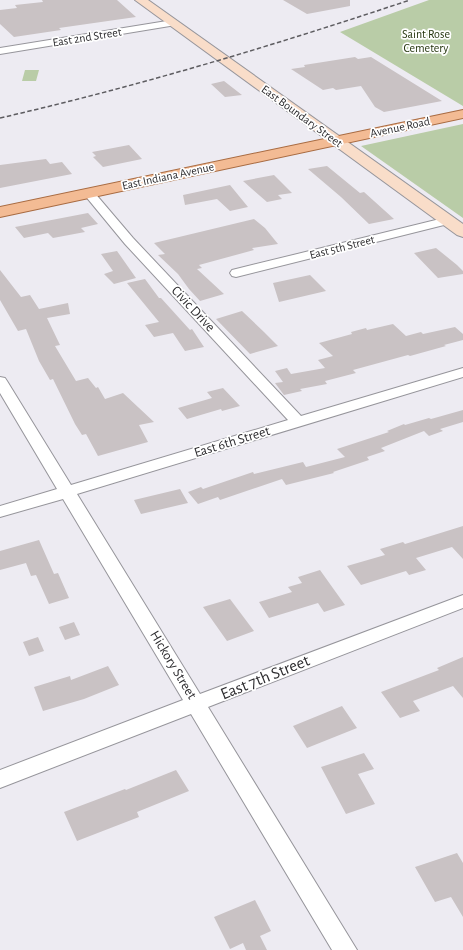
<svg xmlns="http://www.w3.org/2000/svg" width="463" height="950" viewBox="0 0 463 950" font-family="'Alegreya Sans',sans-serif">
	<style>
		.green { fill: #b9cca7 }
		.building { fill: #c9c2c4 }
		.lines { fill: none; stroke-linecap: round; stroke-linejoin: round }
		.street-casing { stroke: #96959b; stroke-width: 2 }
		.secondary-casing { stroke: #96959b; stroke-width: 2 }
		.primary-casing { stroke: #a86b42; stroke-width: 2 }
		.street { fill: #fff; fill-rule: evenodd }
		.secondary { fill: #f9ddc9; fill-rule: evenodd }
		.primary { fill: #f3bb94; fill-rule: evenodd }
		.rail { stroke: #5d5c60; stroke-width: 1.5; stroke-dasharray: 4.5 2.5; stroke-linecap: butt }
		.labels { text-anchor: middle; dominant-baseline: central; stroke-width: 3.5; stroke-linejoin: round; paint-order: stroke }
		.far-park-label { font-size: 12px; fill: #1f3008; stroke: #fff }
		.far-street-label { font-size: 12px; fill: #2d2c2f; stroke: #fff }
		.street-label { font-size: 14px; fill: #2d2c2f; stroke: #fff }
		.near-street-label { font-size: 17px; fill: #2d2c2f; stroke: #fff }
	</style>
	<rect width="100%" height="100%" fill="#edebf2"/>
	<path class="green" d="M429,0H463V106L340,32Z
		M25,70H39L36,81H22Z
		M463,124V218L361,146Z"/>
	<path class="building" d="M42,0H117L136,17L59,28L61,30L14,37L0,24V10L17,8L15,5L43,2Z
		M283,0H350V6L307,14Z
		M355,57L358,59L371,57L442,101L384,112L375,107L361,86L336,90L333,88L323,90L291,69L305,67L304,65Z
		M224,81L242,95L225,97L211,84Z
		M129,145L142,159L103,167L93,157L96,156L92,152Z
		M46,159L50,164L62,162L72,174L0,188V165Z
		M327,166L360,193L364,192L394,219L369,224L341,197L308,169Z
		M274,175L292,193L278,195L282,199L267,202L243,181Z
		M230,185L248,207L230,211L217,199L185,205L183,195Z
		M88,213L98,224L81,228L85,232L53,238L48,233L24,238L15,227Z
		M254,219L265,228L278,244L252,248L254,250L199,265L202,268L197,269L224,294L200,301L189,289L178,274L158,255L165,254L154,243Z
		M436,248L457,265L463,271V274L438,278L414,253Z
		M117,251L136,278L114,284L104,274L113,271L101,254Z
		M0,270L21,297L30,295L39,309L68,303L70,314L47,318L60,345L55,346L76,381L88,378L96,388L98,387L105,399L123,393L154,422L139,425L148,442L98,456L86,434L82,435L75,424L53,379L50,380L39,361L26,329L18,331L0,300Z
		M310,275L326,291L279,302L273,283Z
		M145,279L159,298H161L190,330L192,329L204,347L185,351L173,333L154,337L145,325L159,322L127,283Z
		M242,311L264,332L278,346L250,354L216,319Z
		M393,324L406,336L421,332L423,334L455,327L463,334V340L444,345L446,346L410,356L408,355L353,370L356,373L325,381L327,384L300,389L302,391L284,395L275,383L283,382L275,371L287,368L291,374L325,368L318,360L333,356L319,343L352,334L351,332L366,328L367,330Z
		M223,388L240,406L222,411L221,409L187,419L178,408L212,398L207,392Z
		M463,410V422L440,429L443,431L429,436L424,431L381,448L385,451L367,457L369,460L333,472L334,473L286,485L282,479L220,500L218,497L198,504L188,492L201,487L203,489L253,472L254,474L303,462L306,467L345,457L337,449L389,432L387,431L404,424L405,425L429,418L431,419Z
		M180,489L188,503L141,514L134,500Z
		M463,526V559L452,547L416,558L426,570L409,575L406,571L361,585L347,566L385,555L380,549L403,542L405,544Z
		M39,540L54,574L58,573L69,598L49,604L36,575L31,576L26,563L0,570V551Z
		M320,570L345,605L324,612L318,603L269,618L259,602L292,592L288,587L302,583L298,577Z
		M230,599L254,631L227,641L203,607Z
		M74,622L80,635L65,640L59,627Z
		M38,637L44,651L29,656L23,642Z
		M463,657V698L453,686L413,701L420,711L400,718L381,692L439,670L437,668Z
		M108,666L119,685L84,699L43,711L34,687L70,676L71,680Z
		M342,706L357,728L307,748L293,726Z
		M364,753L374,769L358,774L375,804L346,814L321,767Z
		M176,770L189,791L137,812L139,817L77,841L64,812L125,789L126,790Z
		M457,853L463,863V917L451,897L435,902L415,867Z
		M255,900L271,931L260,936L267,950H246L243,943L230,949L214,917Z"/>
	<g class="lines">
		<defs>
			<path id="street" d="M173,20L177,23L176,25L0,54V48Z
				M89,190L93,191L133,238L301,416L463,368V377L77,494L200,694L463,595V608L208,707L357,950H332L191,714L0,788V770L183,700L63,499L0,517V506L57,489L0,393V377L5,378L7,381L71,485L288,420L125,244L83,193L85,191Z
				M448,217L452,219L454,221L452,223L236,277L232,276L230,273L232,270Z"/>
			<path id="secondary" d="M135,0H148L463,224V237L457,235Z"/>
			<path id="primary" d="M463,110V118L0,217V207Z"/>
		</defs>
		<use href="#street" class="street-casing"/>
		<use href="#secondary" class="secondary-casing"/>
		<use href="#primary" class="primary-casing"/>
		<use href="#street" class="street"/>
		<use href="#secondary" class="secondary"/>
		<use href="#primary" class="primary"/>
		<path class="rail" d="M0,118C139,86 275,45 410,0"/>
	</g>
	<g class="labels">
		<g class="far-park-label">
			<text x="426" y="34">Saint Rose<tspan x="426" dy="14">Cemetery</tspan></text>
		</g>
		<g class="far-street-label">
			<text transform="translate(87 37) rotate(-9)">East 2nd Street</text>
			<text transform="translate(302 116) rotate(36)">East Boundary Street</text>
			<text transform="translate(400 127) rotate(-12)">Avenue Road</text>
			<text transform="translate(168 176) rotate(-12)">East Indiana Avenue</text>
			<text transform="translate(342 247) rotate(-14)">East 5th Street</text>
		</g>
		<g class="street-label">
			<text transform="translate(193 309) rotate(47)">Civic Drive</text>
			<text transform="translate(232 442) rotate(-17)">East 6th Street</text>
			<text transform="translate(173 665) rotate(59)">Hickory Street</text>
		</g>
		<g class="near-street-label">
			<text transform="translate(265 677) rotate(-22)">East 7th Street</text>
		</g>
	</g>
</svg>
